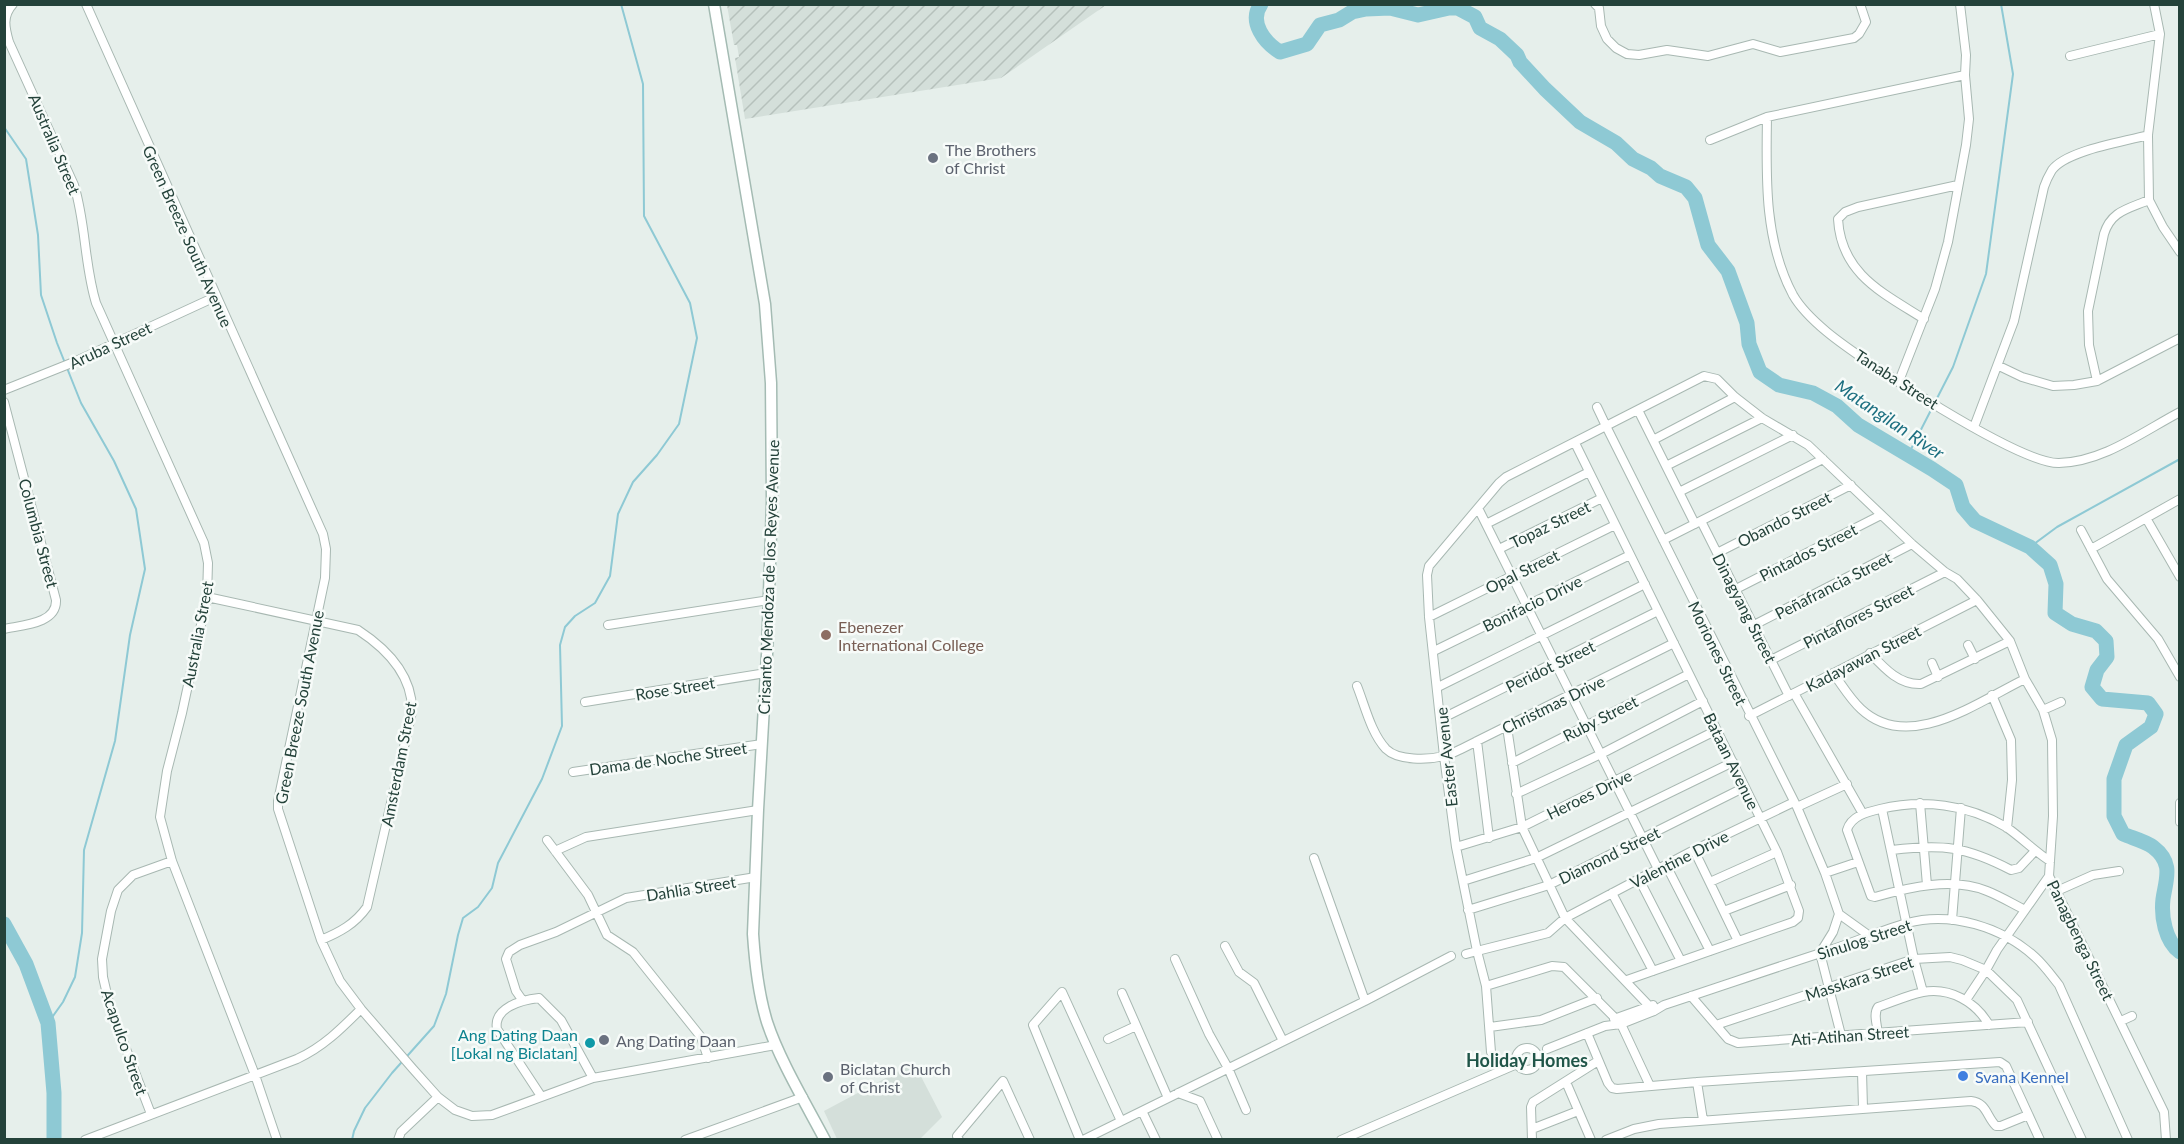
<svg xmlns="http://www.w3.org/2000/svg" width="2184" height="1144" viewBox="0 0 2184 1144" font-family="Lato,sans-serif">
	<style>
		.built { fill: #d4dfda }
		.industrial { fill: url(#industrial-furrows) }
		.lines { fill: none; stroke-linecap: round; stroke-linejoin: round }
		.stream { stroke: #8ec9d4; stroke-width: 2 }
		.river { stroke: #8ec9d4; stroke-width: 15 }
		.minor-casing { stroke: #a8b8b2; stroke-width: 10 }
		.secondary-casing { stroke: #a4bbb3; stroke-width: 13 }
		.minor { stroke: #fff; stroke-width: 8 }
		.secondary { stroke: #fff; stroke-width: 10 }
		.worship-dot { fill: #6b7280; stroke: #f7fbf9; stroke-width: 2 }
		.education-dot { fill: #8d6e63; stroke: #f7fbf9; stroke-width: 2 }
		.culture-dot { fill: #0f9aa8; stroke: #f7fbf9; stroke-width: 2 }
		.shop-dot { fill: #3f7fe0; stroke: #f7fbf9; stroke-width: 2 }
		.labels { text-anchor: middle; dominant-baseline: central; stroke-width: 5; stroke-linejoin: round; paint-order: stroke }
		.street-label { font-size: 16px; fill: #24423a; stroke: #f7fbf9 }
		.worship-label { font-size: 16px; fill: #5b616d; stroke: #f7fbf9; text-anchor: start }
		.education-label { font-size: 16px; fill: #785e54; stroke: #f7fbf9; text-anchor: start }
		.culture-label { font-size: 16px; fill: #0d838f; stroke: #f7fbf9; text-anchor: end }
		.shop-label { font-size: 16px; fill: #366cbe; stroke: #f7fbf9; text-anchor: start }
		.water-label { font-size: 18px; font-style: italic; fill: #1c6f80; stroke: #f7fbf9 }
		.neighbourhood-label { font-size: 18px; font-weight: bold; fill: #1f5548; stroke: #f7fbf9 }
	</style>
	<defs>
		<pattern id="industrial-furrows" width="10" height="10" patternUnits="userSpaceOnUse" patternTransform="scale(1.5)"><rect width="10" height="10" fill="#d4dfda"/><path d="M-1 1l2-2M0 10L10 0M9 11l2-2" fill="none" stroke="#b6c1bc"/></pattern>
	</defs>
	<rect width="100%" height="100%" fill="#e6efeb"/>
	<path class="built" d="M914,1063L942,1117L920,1139H837L824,1111Z"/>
	<path class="industrial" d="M727,5V4L1106,5L1001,78L745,119L735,58L739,57L737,45H734Z"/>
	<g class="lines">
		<path class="stream" d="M4,127L26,159L38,235L41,295L57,343L81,403L114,461L136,509L145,569L130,635L115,741L84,850L82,933L75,977L63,1002L48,1023
			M1908,455L1953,367L1986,274L2013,74L2001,4
			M2030,547L2057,527L2180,459
			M352,1140L354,1131L365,1108L392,1073L434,1026L446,994L458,935L463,918L478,907L492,888L498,863L542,779L562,726L560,645L565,627L575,616L595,603L610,576L618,514L633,482L657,455L679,424L697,338L690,303L644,216L643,84L621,4"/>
		<path class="river" d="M1261,4C1248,22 1265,43 1280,52L1307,44L1320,25L1339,20L1352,12L1366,9L1390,8L1418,15L1449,8H1458L1475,17L1480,28L1500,39L1517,55L1520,62L1545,89L1580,122L1616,143L1633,159L1651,168L1660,176L1686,187L1695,198L1708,245L1728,271L1747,323L1749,344L1760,372L1779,385L1813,393L1837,406L1858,425L1932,469L1956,485L1963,507L1975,521L2030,547L2050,565L2056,584L2055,613L2072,624L2096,631L2106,641L2107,657L2097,670L2092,687L2102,699L2148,703L2156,714L2151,727L2126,745L2114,779V816L2123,834C2132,838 2145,841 2153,847C2174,863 2166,879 2163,899C2161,916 2165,941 2180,952
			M4,924L26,964L48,1023L54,1093V1140"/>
		<defs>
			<path id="minor" d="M13,4C2,16 5,28 9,42L74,185C86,223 84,264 96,303L204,543L208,563L207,597L182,713L167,771L160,817L172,861L255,1075L277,1140
				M86,4L323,534L326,549L325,578L278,801V809L321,940L340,981L361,1009L413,1069L438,1097L455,1110L472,1116L492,1115L593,1078L776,1045
				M1595,4L1599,8L1601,26L1607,39L1616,48L1627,54L1639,55L1667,50L1708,56L1753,44L1780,52L1854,38L1859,34L1866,22L1860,4
				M2154,4L2160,34L2148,135L2149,200L2163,227L2180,252
				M2070,56L2160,34
				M1767,117C1766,177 1764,241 1793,295C1801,309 1815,322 1827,332C1862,361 2019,464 2059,463C2103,462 2142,432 2180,412
				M1710,140L1767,117L1965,75
				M1924,319C1883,293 1841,274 1838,219L1845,212L1858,207L1958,185
				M1999,366L2022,377L2053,386L2074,385L2097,381L2180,338
				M1899,381L1935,289L1948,242L1966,145L1969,119L1965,75L1966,55L1960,4
				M2097,381L2089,345L2088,311L2104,234C2111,211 2128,209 2149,200
				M4,390L74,362L215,297
				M4,402L56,600C57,624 22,625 4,629
				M1597,407L1606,426L1506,477L1499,483L1429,566L1427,575L1429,617L1444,756L1456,847L1477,951L1548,933L1565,918L1654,1011
				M1638,410L1695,524
				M1974,427L2014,321L2044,187C2046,181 2049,175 2052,170C2067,150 2124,142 2148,135
				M1653,440L1735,397
				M1575,443L1777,852L1799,911L1798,918L1793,922L1627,980
				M1666,466L1762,418
				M1679,492L1793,435
				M1478,508L1658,869
				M2146,518L2180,577
				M1701,521L1789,696
				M1486,524L1589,472
				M2081,530L2107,579L2158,639L2180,677
				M1663,540L1823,459
				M1499,549L1602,498
				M2091,549L2180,499
				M1717,553L1851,485
				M1736,589L1881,515
				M207,597L358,630C387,649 413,675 412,712L367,907C355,924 340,932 321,940
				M1429,617L1615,525
				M608,625L769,600
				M1754,625L1912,544
				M1968,645L1975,659
				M1434,651L1630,555
				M1870,653C1884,668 1899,685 1921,684L2010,641
				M1771,660L1945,572
				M1932,663L1938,677
				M1833,673C1842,685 1850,699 1861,709C1909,754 1979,701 2025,679
				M1357,686C1365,706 1371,733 1386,749C1398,761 1428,760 1444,756C1455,753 1467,746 1477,741L1674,643
				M1438,687L1645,584
				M1794,693L1863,814
				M1992,695L2011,740L2012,780L2007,828
				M585,702L766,673
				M2043,710L2061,702
				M1749,716L1977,600
				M1441,719L1658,611
				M1507,727L1522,827L1565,918L1694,850L1794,802
				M1477,741L1489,838
				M1512,763L1689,674
				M573,772L762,744
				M1516,794L1601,754L1703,701
				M1920,803L1927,885
				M2180,803V822
				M1797,807L1847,784
				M1882,809L1914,959L1923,992
				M547,840L588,895L607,935L633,952L701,1037L708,1058
				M1456,847L1522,827L1717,730
				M1694,850L1738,941
				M1892,850C1942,844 1965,846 2011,870L2019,868L2035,851
				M555,851L586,837L758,810
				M1314,858L1365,1001
				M1666,865L1710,951
				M1825,873L1858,862
				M1639,879L1681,961
				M1463,881L1536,858L1733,762
				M1710,882L1777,852
				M2057,891L2093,875L2119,871
				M1612,893L1653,971
				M1468,910L1549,885L1745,787
				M2025,910C2013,904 2000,896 1987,891C1952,877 1910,887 1875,897L1871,896L1847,830C1851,816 1867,812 1880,809C1923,799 1967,804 2006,827C2021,837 2034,851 2050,861
				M1724,911L1791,885
				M1839,914L1833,932L1820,953L1841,1035
				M1952,920L1961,808
				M1871,937L1839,914L1825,873L1797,807L1606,426L1704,376L1717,379L1735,397L1762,418L1808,445L1912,544L1945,572L1957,579L1977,600L2010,641L2025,679L2043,710L2052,740L2053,816L2049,876L2164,1112L2166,1140
				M1225,946L1239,972L1254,983L1283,1041
				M1466,954L1477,951L1486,986L1491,1052
				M1175,959L1209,1034L1228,1068L1246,1110
				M1486,986L1552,966L1564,967L1621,1024L1650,1086
				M1122,993L1168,1098
				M1691,996L1728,1039L1738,1043L2028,1022
				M1966,1000L1986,970L1997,950L2049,876
				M523,1001L516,991L506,959L509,952L520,945L556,932L626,898L756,877
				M1614,1019L1653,1005
				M2121,1021L2132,1016
				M1716,1025L1914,959L1950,957L1962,960L1986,970L2017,1000L2082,1140
				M1490,1027L1541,1020L1597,998
				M1587,1033L1608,1083L1612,1088L1617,1089L1697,1082L2000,1062L2006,1066L2040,1140
				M1878,1033C1877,1024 1873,1014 1878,1007C1893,1002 1908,995 1923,992C1950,987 1976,1002 1989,1025
				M1108,1039L1136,1026
				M1516 1059a11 11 0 1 1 22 0a11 11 0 1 1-22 0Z
				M1547,1049L1605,1026L1621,1024L1654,1011L1664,1005C1719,987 1774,968 1830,950C1855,942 1882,930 1907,923C1951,911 2002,927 2035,957C2044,965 2051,975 2059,985L2128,1140
				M1862,1072L1863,1108
				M1566,1082L1591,1140
				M1697,1082L1703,1120
				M1178,1093L1200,1101L1218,1140
				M541,1096L497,1029C493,1008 521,1000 539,998L561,1020L593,1078
				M1142,1111L1156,1140
				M151,1114L110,1007L103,977L102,959L111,911L118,890L133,875L172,861
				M1532,1129L1578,1111
				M85,1140L297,1059C323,1047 341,1029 361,1009
				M398,1140L401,1132L438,1097
				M685,1140L803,1097
				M959,1140L957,1136L1003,1081L1030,1140
				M1080,1140L1033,1025L1062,992L1121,1121
				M1083,1140L1365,1001L1451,956
				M1341,1140L1517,1064
				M1532,1140L1531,1107L1533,1102L1598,1061
				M1606,1140L1634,1129L1659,1124L1971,1101C1987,1103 1986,1116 1996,1126H2001L2028,1115"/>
			<path id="secondary" d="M714,4L765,304L771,383L772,502L767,654L758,810L753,934C755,964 758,993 767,1022C779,1059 806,1104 825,1140"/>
		</defs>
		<use href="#minor" class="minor-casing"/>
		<use href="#secondary" class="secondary-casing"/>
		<use href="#minor" class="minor"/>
		<use href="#secondary" class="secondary"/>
	</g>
	<g class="worship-dot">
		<circle cx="933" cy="158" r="6"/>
		<circle cx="604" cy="1040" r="6"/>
		<circle cx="828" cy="1077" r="6"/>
	</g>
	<circle class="education-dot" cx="826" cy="635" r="6"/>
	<circle class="culture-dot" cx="590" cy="1043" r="6"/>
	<circle class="shop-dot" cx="1963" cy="1076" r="6"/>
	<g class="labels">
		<g class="street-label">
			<text transform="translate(55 144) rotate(67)">Australia Street</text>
			<text transform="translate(188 236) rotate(66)">Green Breeze South Avenue</text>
			<text transform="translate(110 345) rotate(-25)">Aruba Street</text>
			<text transform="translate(1897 379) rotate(33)">Tanaba Street</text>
			<text transform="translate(1784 519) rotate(-27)">Obando Street</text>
			<text transform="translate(1550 524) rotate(-26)">Topaz Street</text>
			<text transform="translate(39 533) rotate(75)">Columbia Street</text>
			<text transform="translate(1808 552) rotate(-27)">Pintados Street</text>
			<text transform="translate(1522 571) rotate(-26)">Opal Street</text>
			<text transform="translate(768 577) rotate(-88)">Crisanto Mendoza de los Reyes Avenue</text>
			<text transform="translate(1833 585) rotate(-27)">Peñafrancia Street</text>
			<text transform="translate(1532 603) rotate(-26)">Bonifacio Drive</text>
			<text transform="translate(1745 608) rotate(63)">Dinagyang Street</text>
			<text transform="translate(1858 616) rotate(-27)">Pintaflores Street</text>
			<text transform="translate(197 634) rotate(-79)">Australia Street</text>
			<text transform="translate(1718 653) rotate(64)">Moriones Street</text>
			<text transform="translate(1863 658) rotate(-27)">Kadayawan Street</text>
			<text transform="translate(1550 666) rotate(-26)">Peridot Street</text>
			<text transform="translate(675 688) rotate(-9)">Rose Street</text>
			<text transform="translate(1553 704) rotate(-26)">Christmas Drive</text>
			<text transform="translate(299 707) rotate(-79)">Green Breeze South Avenue</text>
			<text transform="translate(1600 718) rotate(-27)">Ruby Street</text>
			<text transform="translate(1446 757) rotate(-96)">Easter Avenue</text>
			<text transform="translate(668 758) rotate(-8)">Dama de Noche Street</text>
			<text transform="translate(1732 761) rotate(64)">Bataan Avenue</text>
			<text transform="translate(398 764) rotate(-79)">Amsterdam Street</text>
			<text transform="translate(1589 794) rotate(-26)">Heroes Drive</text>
			<text transform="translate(1609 855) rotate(-26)">Diamond Street</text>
			<text transform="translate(1679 859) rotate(-27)">Valentine Drive</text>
			<text transform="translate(691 888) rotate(-9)">Dahlia Street</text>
			<text transform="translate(1864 939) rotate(-18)">Sinulog Street</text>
			<text transform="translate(2081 940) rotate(64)">Panagbenga Street</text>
			<text transform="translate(1859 978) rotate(-18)">Masskara Street</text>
			<text transform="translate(1850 1035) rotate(-4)">Ati-Atihan Street</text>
			<text transform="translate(125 1042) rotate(71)">Acapulco Street</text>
		</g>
		<g class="worship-label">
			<text x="945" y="149">The Brothers<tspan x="945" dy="18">of Christ</tspan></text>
			<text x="616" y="1040">Ang Dating Daan</text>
			<text x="840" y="1068">Biclatan Church<tspan x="840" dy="18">of Christ</tspan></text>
		</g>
		<g class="education-label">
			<text x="838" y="626">Ebenezer<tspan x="838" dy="18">International College</tspan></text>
		</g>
		<g class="culture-label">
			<text x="578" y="1034">Ang Dating Daan<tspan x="578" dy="18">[Lokal ng Biclatan]</tspan></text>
		</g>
		<g class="shop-label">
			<text x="1975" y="1076">Svana Kennel</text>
		</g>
		<g class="water-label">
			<text transform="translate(1890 419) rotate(34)">Matangilan River</text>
		</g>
		<g class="neighbourhood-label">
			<text x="1527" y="1060">Holiday Homes</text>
		</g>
	</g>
	<rect width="2184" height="1144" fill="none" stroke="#24423a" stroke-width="12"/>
</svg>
